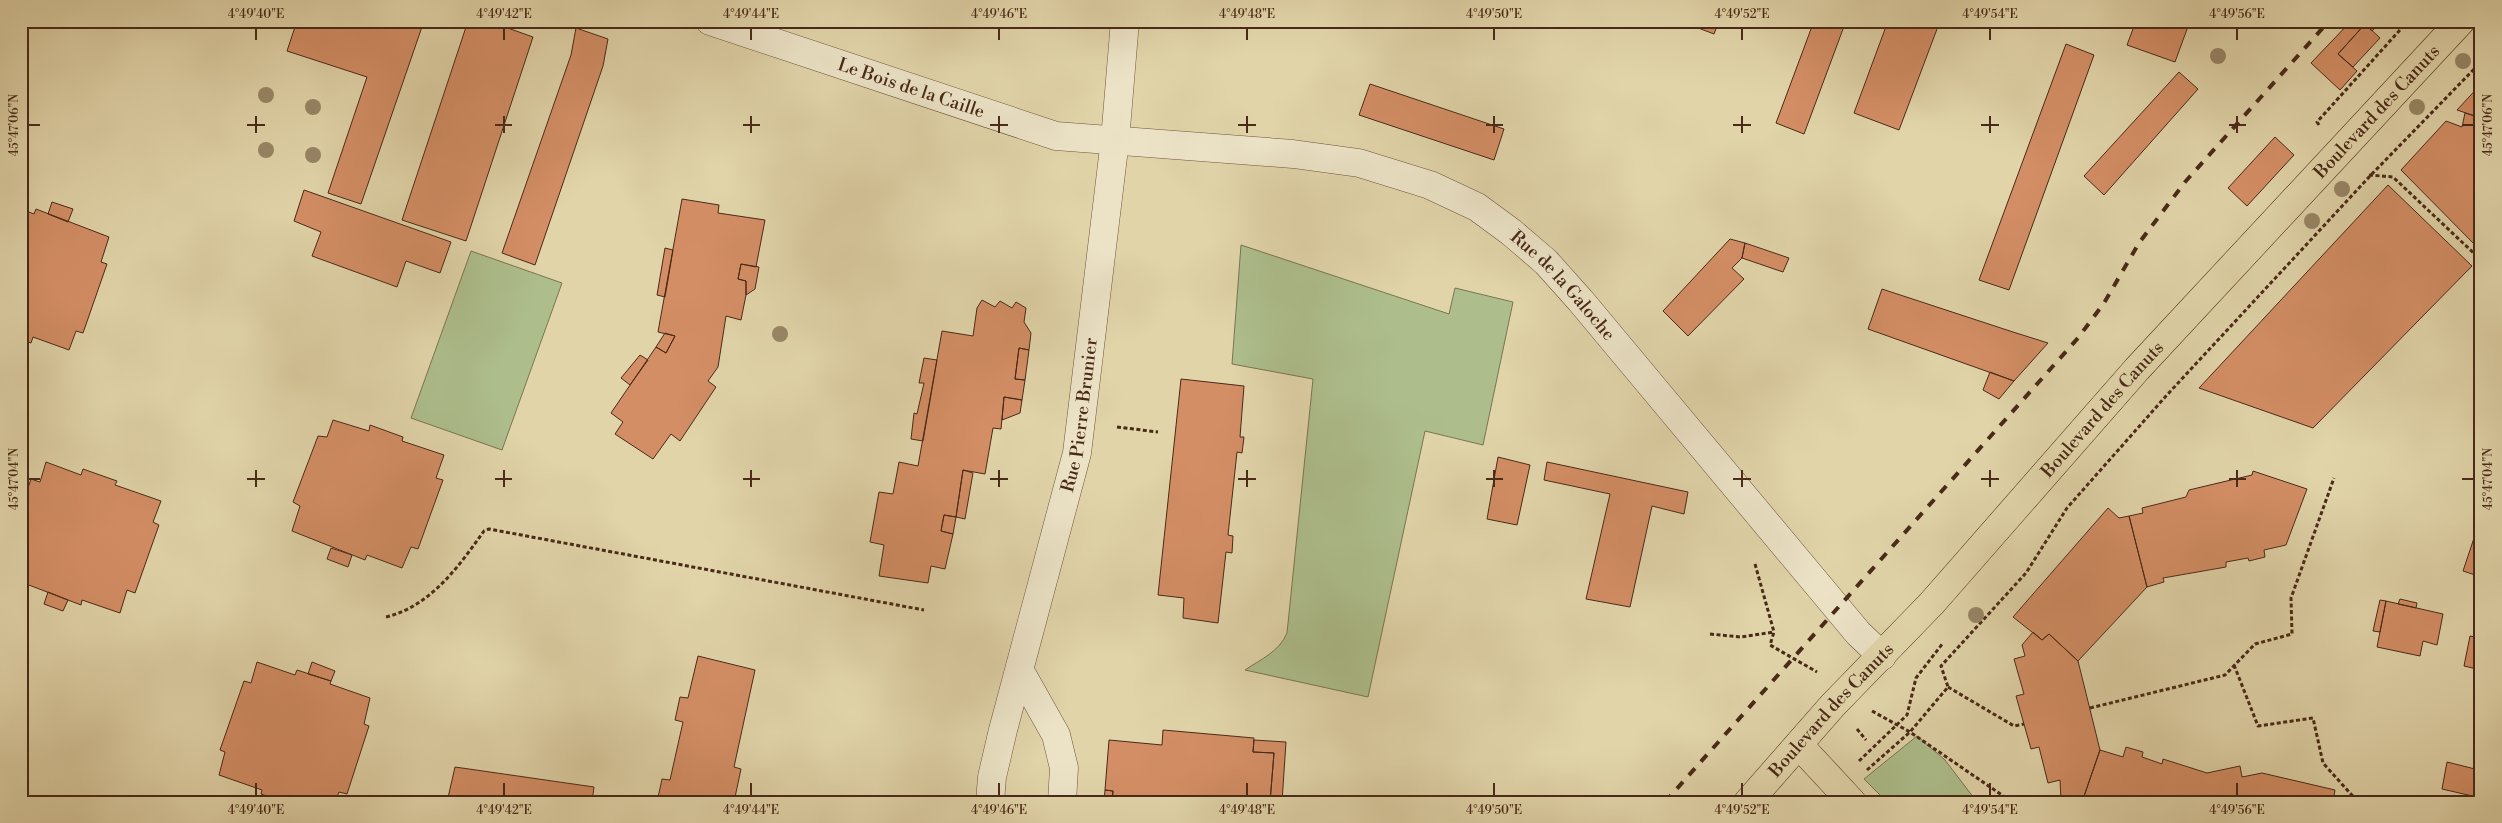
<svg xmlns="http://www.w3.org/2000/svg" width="2502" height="823" viewBox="0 0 2502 823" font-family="'Libre Bodoni',serif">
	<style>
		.green { fill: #adbe8c; stroke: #7b7452 }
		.building { fill: #d48e65; stroke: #492918 }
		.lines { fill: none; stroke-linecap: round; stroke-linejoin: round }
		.minor-casing { stroke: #6f543c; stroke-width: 29 }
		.major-casing { stroke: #492918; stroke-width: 29 }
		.path { stroke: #492918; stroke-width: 3; stroke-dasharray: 4 2.5; stroke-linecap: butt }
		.minor { stroke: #ece3c7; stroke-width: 28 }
		.major { stroke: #e1d4a9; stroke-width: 28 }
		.rail { stroke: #492918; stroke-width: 4; stroke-dasharray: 9 9; stroke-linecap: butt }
		.tree { fill: #988666 }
		.ticks { fill: none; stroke: #492918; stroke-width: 2 }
		.labels { text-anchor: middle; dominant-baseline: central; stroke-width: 5; stroke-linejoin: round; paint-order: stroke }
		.street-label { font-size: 18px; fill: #492918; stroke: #ece3c7 }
		.neatline { fill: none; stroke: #492918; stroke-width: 2 }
		.ticks-label { font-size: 12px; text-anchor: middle; fill: #492918 }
	</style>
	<rect width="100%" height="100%" fill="#e1d4a9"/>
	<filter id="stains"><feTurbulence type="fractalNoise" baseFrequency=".004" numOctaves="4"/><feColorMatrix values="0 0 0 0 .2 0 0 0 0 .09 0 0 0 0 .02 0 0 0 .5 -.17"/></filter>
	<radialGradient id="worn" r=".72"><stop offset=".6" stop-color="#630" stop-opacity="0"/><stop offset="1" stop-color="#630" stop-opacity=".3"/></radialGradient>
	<path class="green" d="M1241,245L1449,314L1455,288L1513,302L1483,445L1425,431L1368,697L1245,670C1261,659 1279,652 1287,633L1313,379L1232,364Z
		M471,251L562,283L502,450L411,418Z
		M1917,736L1945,760L1977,802H1887L1864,779Z"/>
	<path class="building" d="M297,21H424L361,204L328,193L367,77L287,51Z
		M468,21H488L533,37L466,241L402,220Z
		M1680,21H1719L1714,34Z
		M1814,21H1846L1804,134L1776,123Z
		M1888,21H1940L1899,130L1854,113Z
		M2136,21H2190L2175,62L2127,45Z
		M2351,21H2382L2372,31L2365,24L2338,54L2357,71L2340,90L2311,63Z
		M2365,24L2380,38L2353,67L2338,54Z
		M576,28L608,39L603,66L535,265L502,253L571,55Z
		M2066,44L2094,55L2009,290L1979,280Z
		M2179,72L2198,89L2104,195L2084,176Z
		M1370,84L1504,129L1494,160L1359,115Z
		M2481,84V118L2457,110Z
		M2465,113L2481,118V251L2401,170L2446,121L2462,127Z
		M2275,137L2294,155L2247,206L2228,188Z
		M2388,185L2472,266L2313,428L2199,388Z
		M304,190L451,242L440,273L406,261L397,287L312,256L321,232L294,221Z
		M682,199L719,205L718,213L765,220L756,267L741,264L738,279L746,281V295L741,320L726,316L718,367L708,381L716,387L680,441L671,434L653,459L615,434L623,422L611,413L656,347L666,353L675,336L658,332Z
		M52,202L73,209L68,222L48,214Z
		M21,209L34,214L36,209L109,237L101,262L107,264L83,333L76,331L69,350L33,337L31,343L21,340Z
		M1730,239L1745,243L1742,258L1732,268L1744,279L1688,336L1663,311Z
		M1745,243L1789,258L1783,272L1742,258Z
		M665,248L673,250L665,297L657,295Z
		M741,264L759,267L755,289L746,295V281L738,279Z
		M1882,289L2013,332L2048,343L2014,381L1868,329Z
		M982,300L995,307L1000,301L1012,308L1016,302L1026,308L1024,322L1031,333L1029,350L1019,348L1015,379L1025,380L1022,400L1004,397L1001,429L993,428L985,474L963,470L956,517L944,515L941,531L953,534L945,569L931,566L928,583L879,576L884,545L870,542L879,492L893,494L899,462L918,466L942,331L973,336L977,308Z
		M665,333L675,336L666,353L656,347Z
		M1019,348L1029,350L1025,380L1015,379Z
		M640,355L648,360L630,385L621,378Z
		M924,358L937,360L923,441L911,439L914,413L917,414L924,383H919Z
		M1990,372L2014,381L1999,399L1983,390Z
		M1181,379L1244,386L1240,437H1244L1242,453L1237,452L1228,535L1233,536L1232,553L1226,552L1218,623L1183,618L1184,598L1158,595Z
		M1004,397L1022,400L1020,413L1002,420Z
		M333,420L369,431L370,425L403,437L402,441L444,455L436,478L443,480L418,549L411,547L402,568L367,555L365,560L292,531L300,506L293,502L318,436L327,437Z
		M1498,457L1530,465L1517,525L1487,519Z
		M46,462L81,475L83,469L117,481L115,485L161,501L153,522L159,525L135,593L127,590L120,613L82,600L81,605L21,582V509L31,479L40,482Z
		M1547,462L1688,492L1684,514L1652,506L1630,607L1586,599L1610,494L1544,480Z
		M963,470L973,473L965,519L956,517Z
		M2253,471L2307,489L2286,545L2264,550L2265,557L2249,561L2248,558L2226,562V567L2163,578L2164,582L2147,587L2129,516L2143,513L2142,508L2186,497L2189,490L2252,475Z
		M2108,508L2119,518L2129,516L2147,587L2078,661L2049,634L2042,640L2013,617Z
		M944,515L956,517L953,534L941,531Z
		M2474,538L2481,540V577L2463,571Z
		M331,548L352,555L348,567L327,559Z
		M48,592L68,600L63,611L44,604Z
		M2400,599L2417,603L2416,608L2398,604Z
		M2380,600L2386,601L2380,632L2373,631Z
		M2386,601L2443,614L2437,645L2423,641L2420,656L2377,647Z
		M2033,632L2042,640L2049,634L2078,661L2100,750L2082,802L2061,800L2060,780L2048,783L2039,747L2031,749L2016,696L2024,694L2014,659L2025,656L2022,645Z
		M2470,636L2481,638V670L2464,666Z
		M698,656L755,670L734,767L741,769L734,802H657L662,779L670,780L683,722L675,720L680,697L688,698Z
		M257,662L295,675L297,670L331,681L330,684L370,698L364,724L369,726L347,794L339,792L335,802H305L296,798L294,802H283L261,794L262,790L219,775L225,752L220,750L244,681L251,683Z
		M312,662L335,671L331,681L308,674Z
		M1163,730L1254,738L1253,752L1274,753L1270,802H1112L1113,791L1105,790L1109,740L1162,745Z
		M1254,740L1286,742L1282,802H1270L1274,753L1253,752Z
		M2126,747L2143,752L2142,757L2162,764L2163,759L2207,773L2240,766L2242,777L2262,773L2335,790L2333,802H2082L2100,750L2123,757Z
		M2479,747H2481V798L2442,789L2447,762L2475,769Z
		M455,767L594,787L592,802H447Z
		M1105,790L1113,791L1112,802H1104Z"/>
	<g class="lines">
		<defs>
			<g id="minor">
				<path id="s1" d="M710,21L1056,136L1293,154L1359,163L1430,185L1477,207L1511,232L1546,262L1580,300L1858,633L1882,656"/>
				<path d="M1020,671L1056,735L1064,768L1062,802"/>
				<path id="s2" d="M990,802L992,777L1003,730L1077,453L1115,140L1125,21"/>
			</g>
			<g id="major">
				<path d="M1799,745L1852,802"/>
				<path id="s3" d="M1748,802L1833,705L1932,603L2137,369L2461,21"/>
			</g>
		</defs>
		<use href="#minor" class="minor-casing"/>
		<use href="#major" class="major-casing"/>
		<path class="path" d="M2319,125L2317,122L2408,21
			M2369,175L2393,177L2481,260
			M1117,427L1158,432
			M1755,564L1774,632L1770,645L1817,672
			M386,617C431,606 459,566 484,531L489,529L924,610
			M1710,634L1741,637L1774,632
			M2234,665L2258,726L2313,718L2323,763L2358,802
			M1948,687L2014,726L2024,724
			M2090,708L2225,675L2255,644L2292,634L2291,598L2334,478
			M1872,711L1910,732L2012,802
			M1857,729L1866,740
			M1859,761L1907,715L1916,678L1943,643
			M1867,770L1910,732L1948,687L1941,666L2026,573L2067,508L2166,396L2370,176L2481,62"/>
		<use href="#minor" class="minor"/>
		<use href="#major" class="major"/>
		<path class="rail" d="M1665,802L2078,338L2104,303L2139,243L2185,182L2329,21"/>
	</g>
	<g class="tree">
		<circle cx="2218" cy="56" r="8"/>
		<circle cx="2463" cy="61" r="8"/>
		<circle cx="266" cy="95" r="8"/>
		<circle cx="313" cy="107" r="8"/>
		<circle cx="2417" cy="107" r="8"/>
		<circle cx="266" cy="150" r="8"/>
		<circle cx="313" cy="155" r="8"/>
		<circle cx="2342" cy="189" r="8"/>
		<circle cx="2312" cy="221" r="8"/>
		<circle cx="780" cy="334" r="8"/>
		<circle cx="1976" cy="615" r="8"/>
	</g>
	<path class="ticks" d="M256,28V40M504,28V40M751,28V40M999,28V40M1247,28V40M1494,28V40M1742,28V40M1990,28V40M2237,28V40M256,116V133M504,116V133M751,116V133M999,116V133M1247,116V133M1494,116V133M1742,116V133M1990,116V133M2237,116V133M28,125H40M247,125H265M495,125H512M743,125H760M990,125H1008M1238,125H1256M1486,125H1503M1733,125H1751M1981,125H1999M2229,125H2246M2462,125H2474M256,470V487M504,470V487M751,470V487M999,470V487M1247,470V487M1494,470V487M1742,470V487M1990,470V487M2237,470V487M28,479H40M247,479H265M495,479H512M743,479H760M990,479H1008M1238,479H1256M1486,479H1503M1733,479H1751M1981,479H1999M2229,479H2246M2462,479H2474M256,783V796M504,783V796M751,783V796M999,783V796M1247,783V796M1494,783V796M1742,783V796M1990,783V796M2237,783V796"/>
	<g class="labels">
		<g class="street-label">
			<text stroke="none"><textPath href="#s1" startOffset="212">Le Bois de la Caille</textPath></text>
			<text stroke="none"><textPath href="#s3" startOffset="934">Boulevard des Canuts</textPath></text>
			<text stroke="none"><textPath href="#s1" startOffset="912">Rue de la Galoche</textPath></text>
			<text stroke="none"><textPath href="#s3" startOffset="529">Boulevard des Canuts</textPath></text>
			<text stroke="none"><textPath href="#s2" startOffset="398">Rue Pierre Brunier</textPath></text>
			<text stroke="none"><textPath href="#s3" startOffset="124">Boulevard des Canuts</textPath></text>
		</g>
	</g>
	<rect width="2502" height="823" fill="none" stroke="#e1d4a9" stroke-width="55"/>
	<rect x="28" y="28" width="2446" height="768" class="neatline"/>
	<g class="ticks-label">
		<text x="256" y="18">4°49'40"E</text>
		<text x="504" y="18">4°49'42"E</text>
		<text x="751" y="18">4°49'44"E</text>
		<text x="999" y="18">4°49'46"E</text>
		<text x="1247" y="18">4°49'48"E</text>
		<text x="1494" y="18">4°49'50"E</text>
		<text x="1742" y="18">4°49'52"E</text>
		<text x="1990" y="18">4°49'54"E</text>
		<text x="2237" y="18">4°49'56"E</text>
		<text transform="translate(14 125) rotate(-90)" y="4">45°47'06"N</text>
		<text transform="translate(2488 125) rotate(-90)" y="4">45°47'06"N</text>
		<text transform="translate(14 479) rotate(-90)" y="4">45°47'04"N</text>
		<text transform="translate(2488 479) rotate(-90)" y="4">45°47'04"N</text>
		<text x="256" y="814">4°49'40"E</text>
		<text x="504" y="814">4°49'42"E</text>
		<text x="751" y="814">4°49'44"E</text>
		<text x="999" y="814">4°49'46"E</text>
		<text x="1247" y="814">4°49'48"E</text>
		<text x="1494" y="814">4°49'50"E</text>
		<text x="1742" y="814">4°49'52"E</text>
		<text x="1990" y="814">4°49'54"E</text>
		<text x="2237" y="814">4°49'56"E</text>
	</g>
	<rect width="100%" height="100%" filter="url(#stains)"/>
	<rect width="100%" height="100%" fill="url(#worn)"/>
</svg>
